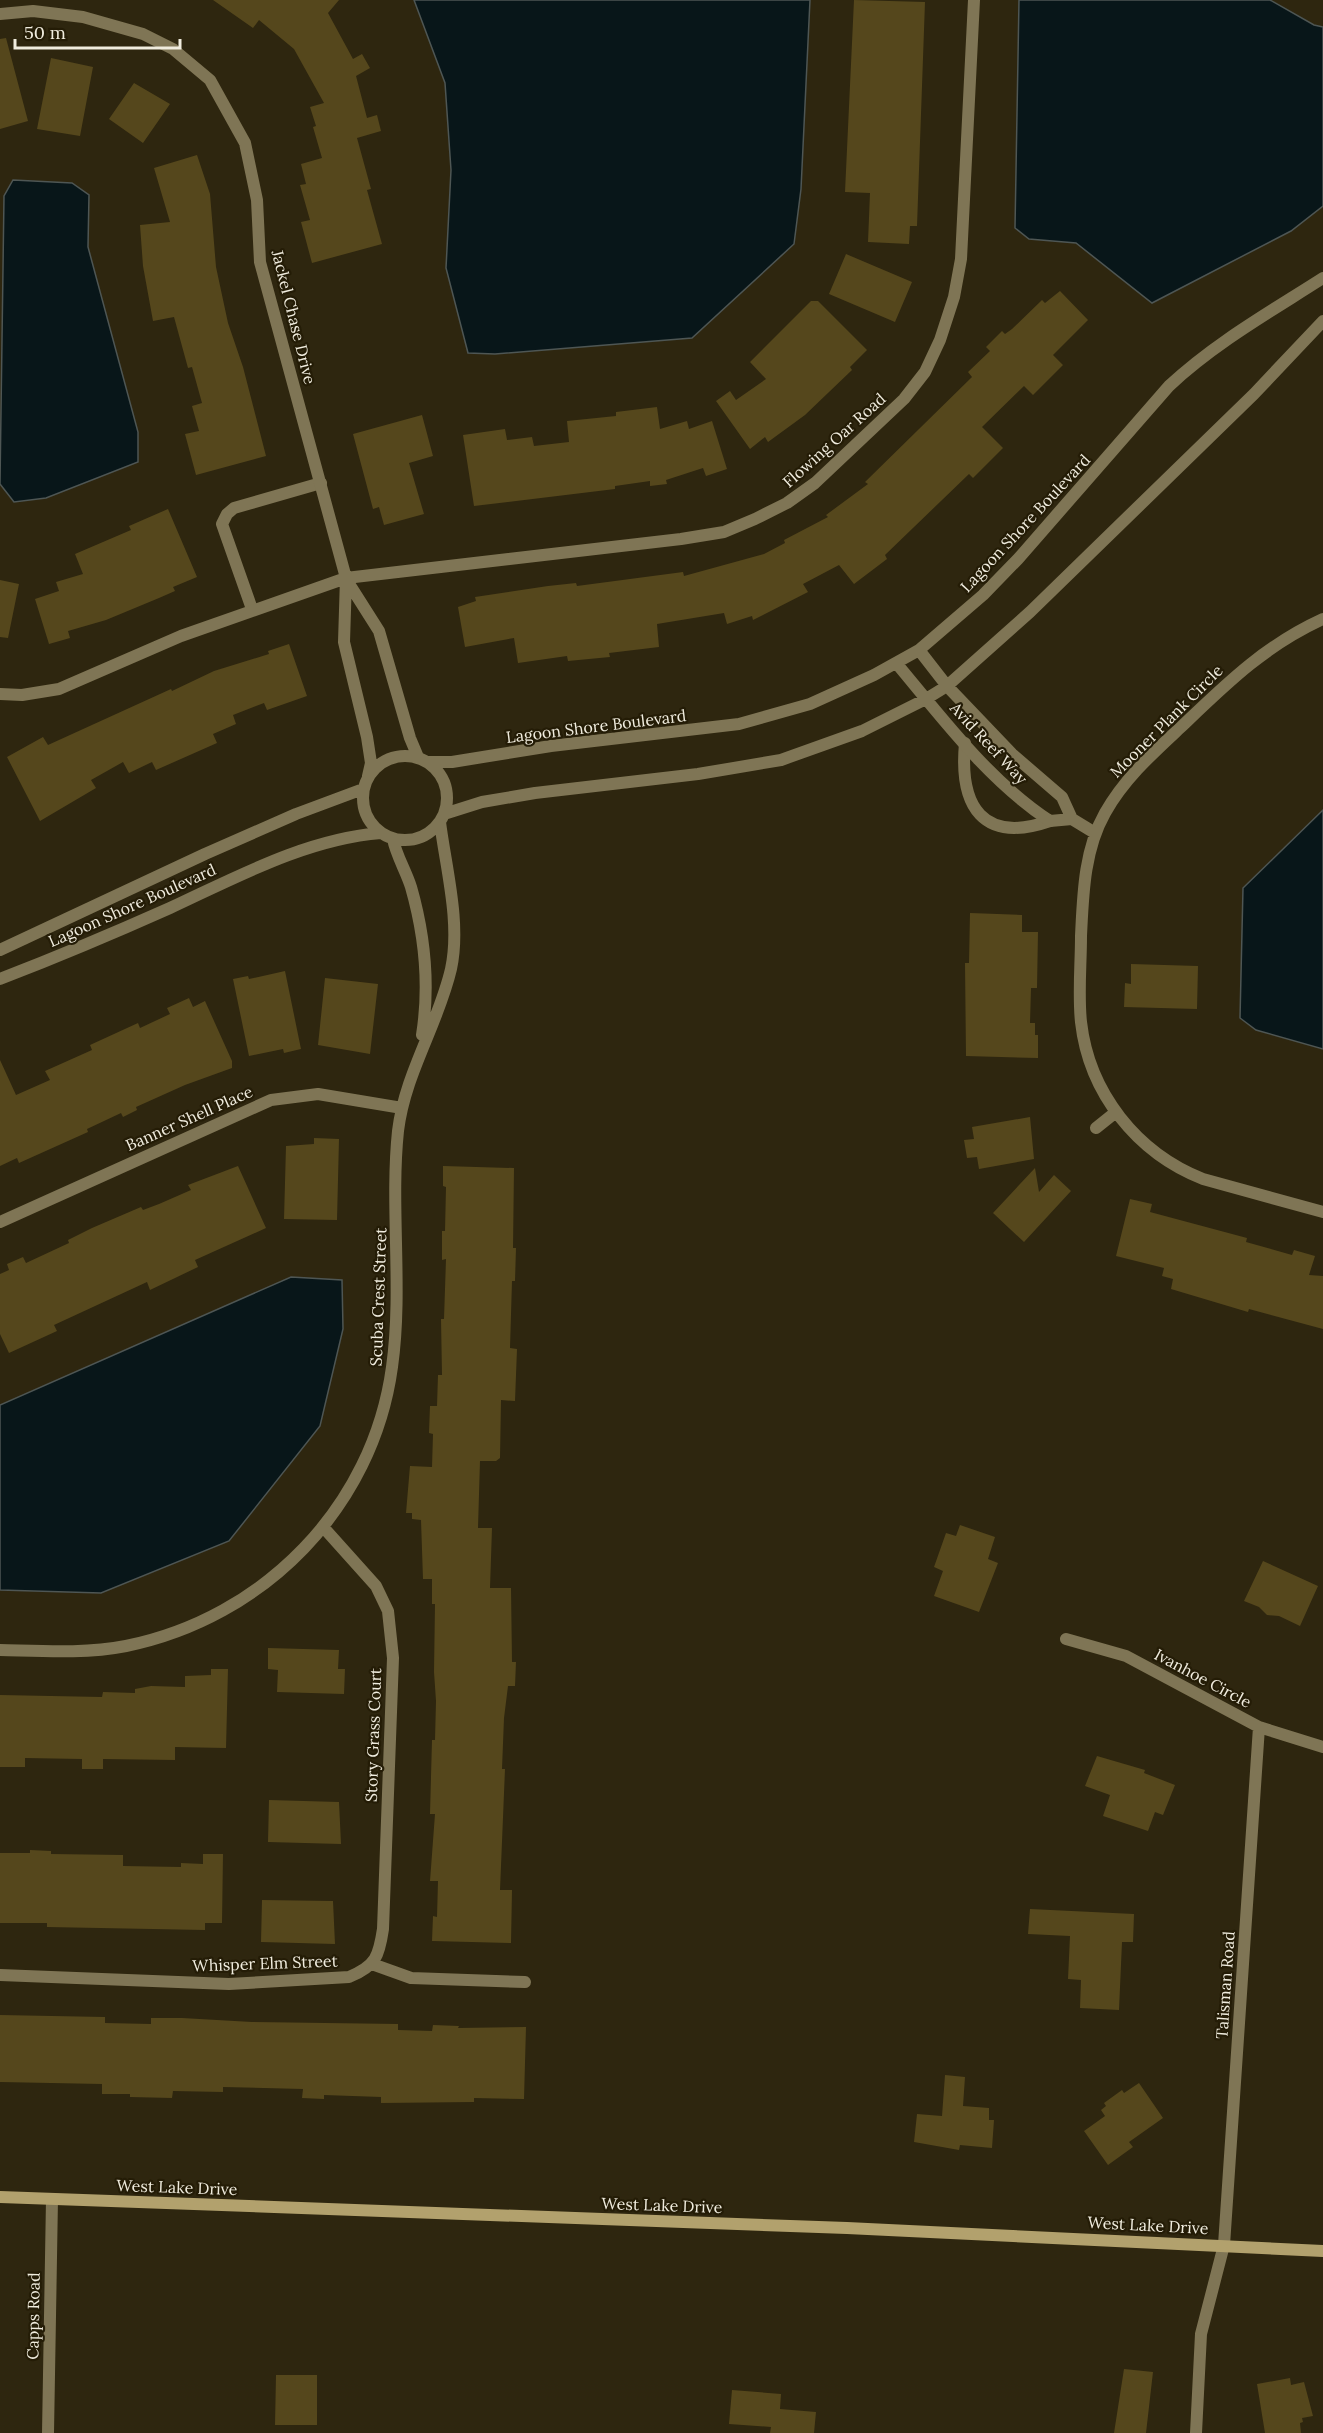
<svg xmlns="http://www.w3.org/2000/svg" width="1323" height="2433" viewBox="0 0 1323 2433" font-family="Lora,serif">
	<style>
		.water { fill: #081619; stroke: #4e5654; stroke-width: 1.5 }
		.building { fill: #55471c }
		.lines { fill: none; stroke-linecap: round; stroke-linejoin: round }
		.lane { stroke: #7f7555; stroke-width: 12 }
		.street { stroke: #7f7555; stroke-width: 12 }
		.secondary { stroke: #b2a16d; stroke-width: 12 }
		.labels { text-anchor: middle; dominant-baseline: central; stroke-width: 4.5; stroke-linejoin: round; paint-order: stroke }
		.street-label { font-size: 16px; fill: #f0ecde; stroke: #241c06 }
	</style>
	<rect width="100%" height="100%" fill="#2e260f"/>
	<path class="water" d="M414,0H810L801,189L794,244L692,338L495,354L468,353L446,268L451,170L445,83Z
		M1019,0H1270L1314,25L1323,27V206L1291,231L1152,303L1076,243L1029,239L1015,228Z
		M13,180L72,183L89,195L88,247L138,432V462L46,498L14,502L0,484L4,196Z
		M1323,810V1049L1256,1030L1240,1018L1243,888Z
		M291,1277L342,1280L343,1329L320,1426L229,1541L101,1593L0,1590V1405Z"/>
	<path class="building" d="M213,0H339L328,13L353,59L362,54L370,68L356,76L367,118L377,115L381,131L357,138L371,189L367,190L382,244L312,263L301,222L310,220L300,185L306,184L301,164L322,158L313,127L316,126L310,107L324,103L294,49L259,20L253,28Z
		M854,0L925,2L917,226H910L909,244L868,242L870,193L845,192Z
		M6,38L28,121L0,129V39Z
		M51,58L93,67L80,136L37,129Z
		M134,83L170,104L143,143L109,119Z
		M197,155L210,194L216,267L228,323L243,367L266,456L196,475L185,434L199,431L192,406L202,403L192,367L188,368L174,317L153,321L143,266L140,225L170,222L154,168Z
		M846,254L912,282L895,322L829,294Z
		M1060,291L1088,320L1053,355L1063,365L1033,395L1024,386L982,427L1003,448L973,478L969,474L885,555L887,559L854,584L839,565L803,584L808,592L753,620L752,616L727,624L724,613L657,624L659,647L609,653L610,657L568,661L567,656L518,663L514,638L465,647L458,607L476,601L475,597L548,586L576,583L577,586L683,572L684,576L764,554L785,543L784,540L828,517L826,515L868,484L865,482L972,377L968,372L990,351L986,347L1002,331L1005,334L1012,329L1042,300L1045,303Z
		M811,301H818L867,350L850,367L852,370L805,415L768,442L765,437L750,449L716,401L730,391L736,400L766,379L750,362Z
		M657,407L660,429L687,421L689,429L712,421L727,469L706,476L703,468L666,480L667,484L650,486V481L615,486V489L474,506L463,435L505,429L507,440L532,437L534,446L569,442L567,421L616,416V412Z
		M422,415L433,456L409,463L424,514L384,525L379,507L373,509L353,434Z
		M168,509L197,577L173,587L175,591L159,598L106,620L68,631L70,638L49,644L35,599L59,591L56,582L83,574L75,554L131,530L129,526Z
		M0,580L19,584L8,638L0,637Z
		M289,644L307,696L267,710L264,703L233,715L236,724L213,734L217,743L156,770L152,762L129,773L123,762L91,780L96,788L40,821L7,757L43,737L48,745L171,689L172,691L214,671L269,654L268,651Z
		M970,913L1022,915V932H1038L1037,988H1031L1030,1023H1035V1035H1038V1058L966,1056L965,963H969Z
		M1131,964L1198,966L1197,1009L1124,1007L1125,983L1131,984Z
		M285,971L301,1049L284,1053L283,1049L249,1056L233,979L248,976L249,979Z
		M325,978L378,984L370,1054L318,1045Z
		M189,998L193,1007L205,1001L232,1061V1068L185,1085L136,1107L137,1110L123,1117L121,1113L87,1129L88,1132L19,1163L17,1158L0,1166V1060L16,1095L50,1080L45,1071L92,1050L90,1045L138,1023L140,1028L170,1014L167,1008Z
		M1030,1117L1034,1159L979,1169L977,1157L967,1158L964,1140L974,1139L972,1127Z
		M314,1138L339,1139L337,1220L284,1219L286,1146L314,1144Z
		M238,1166L266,1228L195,1260L198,1267L150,1290L147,1282L54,1325L57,1331L9,1353L0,1334V1274L9,1270L7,1264L23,1257L26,1263L69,1243L68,1240L92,1228L141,1207L143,1210L159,1204L191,1190L188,1185Z
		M443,1166L514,1168L513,1248H516L515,1281H512L510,1348L517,1349L515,1401L501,1400L500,1458L496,1461H480L478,1528H492L490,1588H511L512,1662H516L515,1686H508L504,1718L502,1769H505L500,1890H512L511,1943L432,1941L433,1916L437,1917L438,1881H430L435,1814H430L432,1740H435L436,1701L434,1672L435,1604H432V1579H423L421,1520L412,1519V1513H406L410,1466L432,1467L433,1434L429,1433L430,1406H437L438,1375H442L441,1319H444L446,1259L442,1260V1231H445L446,1187L443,1186Z
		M1035,1168L1039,1192L1054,1175L1071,1191L1024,1242L993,1213Z
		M1130,1199L1152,1204L1150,1212L1247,1238L1246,1242L1292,1255L1294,1250L1315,1256L1309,1275L1323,1276V1329L1249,1309L1248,1312L1171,1289L1173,1279L1162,1276L1164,1268L1116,1256Z
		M960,1525L995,1537L988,1559L998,1563L979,1612L934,1596L943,1571L934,1567L946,1533L956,1536Z
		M1263,1561L1318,1586L1300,1626L1279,1616L1267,1615L1259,1607L1244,1601Z
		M268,1648L339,1650L338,1669H345L344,1694L277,1692L278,1670L268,1669Z
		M211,1669H228L226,1748L175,1747V1760L103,1759V1769H82V1759L25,1758V1767H0V1695L102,1697L103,1692L135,1693V1689L151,1686L185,1687V1676L211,1675Z
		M1097,1756L1145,1770L1144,1773L1175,1785L1163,1815L1155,1812L1148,1831L1103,1816L1110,1795L1085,1786Z
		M269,1800L339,1802L341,1844L268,1842Z
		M30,1850L51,1851V1854L123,1855V1866L181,1867V1863L203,1864V1854H223L222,1923H205V1930L47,1927V1923H0V1853H30Z
		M262,1900L333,1901L335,1944L261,1942Z
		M1030,1909L1134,1914L1133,1942H1122L1119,2010L1080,2008L1081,1980L1068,1979L1070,1936L1028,1934Z
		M0,2015L105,2017V2023L151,2024V2018H182L252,2022L398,2024V2030L432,2031L433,2025L459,2026L458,2028L526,2027L524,2099L474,2098V2102L381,2103V2097L324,2095V2099L302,2098L303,2089L223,2087V2092L173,2091L172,2098L130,2097V2094H102V2084L0,2082Z
		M945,2075L965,2077L963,2106L989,2108V2120H994L992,2148L960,2145L959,2150L914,2142L917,2114L942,2116Z
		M1139,2083L1163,2118L1129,2142L1133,2147L1108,2165L1084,2131L1105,2116L1101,2110L1106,2106L1104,2103L1122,2090L1124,2093Z
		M1124,2369L1153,2372L1146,2433H1114Z
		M276,2375H317V2425H275Z
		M1290,2378L1291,2385L1304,2382L1313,2416L1302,2418L1303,2422L1300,2423L1301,2433H1265L1257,2384Z
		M732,2390L781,2394L780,2409L816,2412L814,2433H770L771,2427L729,2424Z"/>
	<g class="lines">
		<path class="lane" d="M252,609L222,524L227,514L234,508L321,483
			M965,743C959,807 983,844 1050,821
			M48,2433L52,2199"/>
		<path class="street" d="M0,14L33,11L83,17L143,34L173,49L210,80L245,143L257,200L260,262L346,578L344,642L367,737L371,763L368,776
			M346,579L379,631L410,738L418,757
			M1323,619C1264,646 1226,684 1180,728C1152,754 1124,779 1105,813C1084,850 1083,895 1081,936C1081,965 1078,994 1081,1022C1089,1093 1137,1153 1203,1179L1323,1212
			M919,650L947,686L1012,754L1062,797L1072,819L1095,833
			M897,664C943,719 989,781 1050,821L1072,819
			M0,694L22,695L59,689L181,636L346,578L681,539L724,532L755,519L787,503L815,483L904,399L925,372L940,340L954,297L961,259L974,0
			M363 798a42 42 0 1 1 84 0a42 42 0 1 1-84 0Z
			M428,762H452L551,746L739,724L810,704L874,675L919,650L983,595L1018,559L1169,386C1215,343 1270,312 1323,278
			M444,814L482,802L535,793L698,774L781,760L862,731L926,699L947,686L1030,612L1254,394L1323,321
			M393,839C396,855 406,871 411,887C425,936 430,984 422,1035
			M0,950L205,854L296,814L363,789
			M0,979C57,957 114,933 170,908C237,877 306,839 381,833
			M1096,1128L1116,1112
			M0,1222L271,1100L318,1094L402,1108
			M1066,1639L1126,1656L1259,1727L1323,1747
			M0,1650C42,1651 85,1654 126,1646C264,1618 373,1507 392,1367C403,1289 390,1208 398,1131C405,1073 438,1025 451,969C461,923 446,869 440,822
			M372,1964L411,1978L525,1982
			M0,1975L229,1984L349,1977C376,1966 379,1956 383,1929L393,1658L388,1611L376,1586L324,1528
			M1196,2433L1201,2334L1224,2245L1259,1727"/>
		<path class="secondary" d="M0,2197L847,2228L1323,2251"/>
	</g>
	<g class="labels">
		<g class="street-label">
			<text transform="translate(294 317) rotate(76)">Jackel Chase Drive</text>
			<text transform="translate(834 440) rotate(-42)">Flowing Oar Road</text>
			<text transform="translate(1025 523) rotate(-47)">Lagoon Shore Boulevard</text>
			<text transform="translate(1166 721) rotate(-45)">Mooner Plank Circle</text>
			<text transform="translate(596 726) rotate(-7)">Lagoon Shore Boulevard</text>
			<text transform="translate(989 743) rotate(47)">Avid Reef Way</text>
			<text transform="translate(132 905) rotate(-24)">Lagoon Shore Boulevard</text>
			<text transform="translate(189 1118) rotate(-24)">Banner Shell Place</text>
			<text transform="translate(378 1297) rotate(-88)">Scuba Crest Street</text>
			<text transform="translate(1203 1678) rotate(28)">Ivanhoe Circle</text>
			<text transform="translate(373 1735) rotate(-88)">Story Grass Court</text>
			<text transform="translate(265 1963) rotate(-2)">Whisper Elm Street</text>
			<text transform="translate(1225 1985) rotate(-86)">Talisman Road</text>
			<text transform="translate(177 2187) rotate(2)">West Lake Drive</text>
			<text transform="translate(662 2205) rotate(2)">West Lake Drive</text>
			<text transform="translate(1148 2225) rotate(3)">West Lake Drive</text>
			<text transform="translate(33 2316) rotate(-89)">Capps Road</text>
		</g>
	</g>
	<path d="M15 39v9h165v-9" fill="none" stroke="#f0ecde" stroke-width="3"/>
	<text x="24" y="39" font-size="18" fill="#f0ecde" stroke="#241c06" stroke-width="4.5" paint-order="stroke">50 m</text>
</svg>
